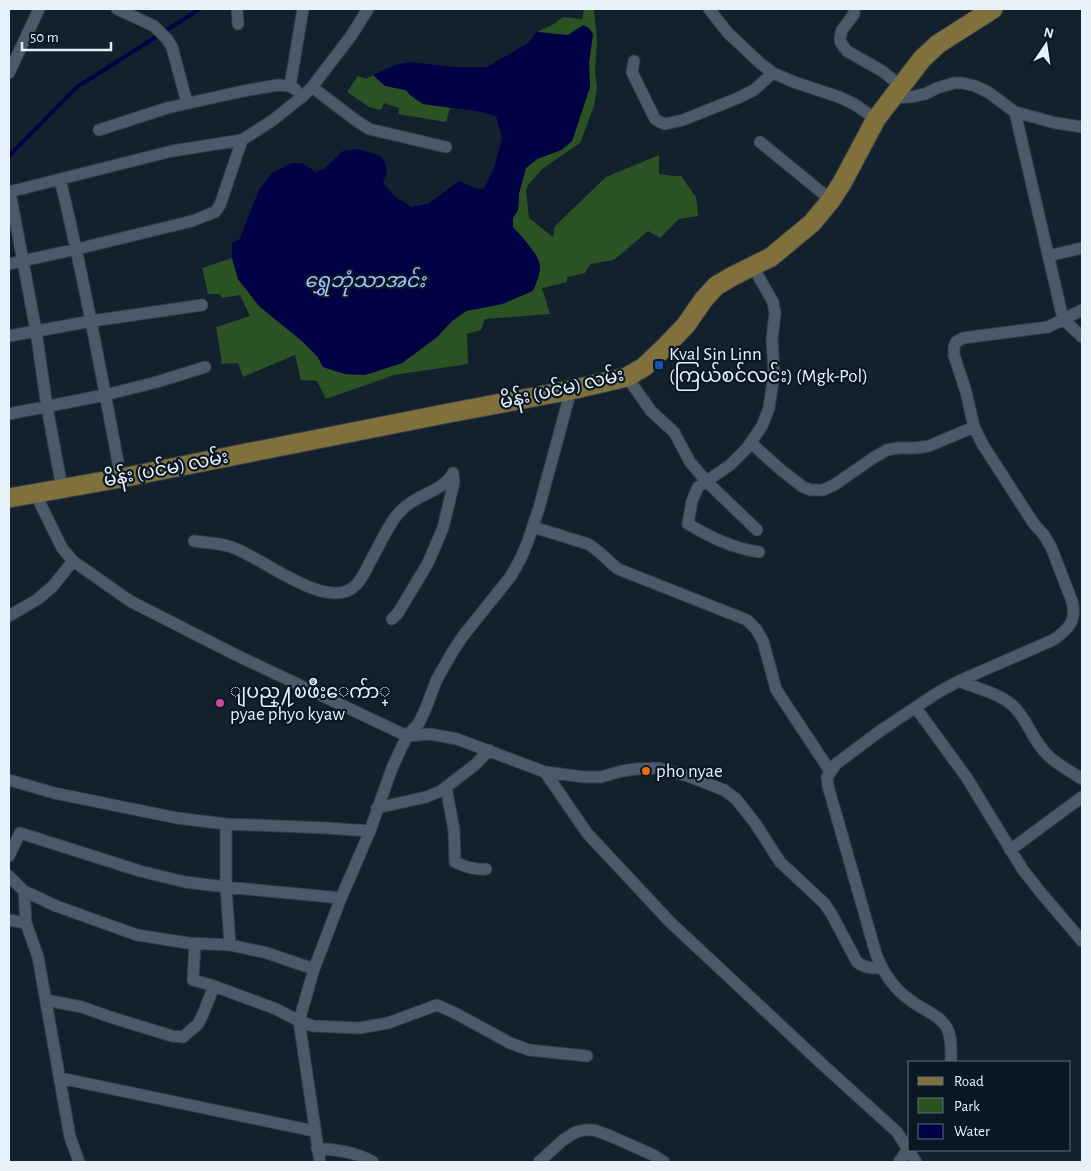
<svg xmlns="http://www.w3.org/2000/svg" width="1091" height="1171" viewBox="0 0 1091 1171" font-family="'Alegreya Sans','Noto Sans Myanmar',sans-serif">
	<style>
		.green { fill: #2a5222 }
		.water { fill: #000245 }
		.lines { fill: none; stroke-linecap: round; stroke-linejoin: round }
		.stream { stroke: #000245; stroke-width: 4 }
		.minor-casing { stroke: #343e48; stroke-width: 13 }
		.primary-casing { stroke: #343e48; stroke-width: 21 }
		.minor { stroke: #4b5a69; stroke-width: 11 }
		.primary { stroke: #7f703c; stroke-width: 19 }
		.transit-dot { fill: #1a4fb4; stroke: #0a1824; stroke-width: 2 }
		.hotel-dot { fill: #d1479c; stroke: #0a1824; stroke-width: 2 }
		.food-dot { fill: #e8710a; stroke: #0a1824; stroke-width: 2 }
		.labels { text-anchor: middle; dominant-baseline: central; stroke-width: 4.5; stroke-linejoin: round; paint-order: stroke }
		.poi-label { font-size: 19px; fill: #e7f1f9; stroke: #0a1824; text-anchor: start }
		.street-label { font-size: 19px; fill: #e7f1f9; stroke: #0a1824 }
		.water-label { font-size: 20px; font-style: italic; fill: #a1c4ff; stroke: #0a1824 }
	</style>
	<rect width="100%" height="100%" fill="#13212e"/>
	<path class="green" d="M584,9H594L597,40L595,71L597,88L594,106L580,143L542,169L528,185L526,191L529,218L553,237L555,226L606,177L659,155V174L673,176H681L696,197L698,216L679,219L660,238L648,231L614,260L590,264L585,273L567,277V282L542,288L550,314L485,319L481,330L467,334L468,364L394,375L326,399L317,381L301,380L295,355L243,377L238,363L222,364L216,327L250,316L240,295L222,298L220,294H208L202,268L232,258L238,279L259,306L302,341L318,357L323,367L345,374L365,375L402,363L437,337L452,321L466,311L502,304L536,256L513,227V218L518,210L519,193L526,168L537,159L561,150L572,141L590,87L589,63L592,40L569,36L537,32L554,24L563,17L582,19Z
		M373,75L385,86L406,90C418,105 432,105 450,108L446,122L398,114L399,108L384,103L381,110L369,107L347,92L358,76L366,79Z"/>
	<path class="water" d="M583,25L589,28L593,34L589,63L590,87L572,141L561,150L537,159L526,168L519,193L518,210L513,218V227C521,236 540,255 540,267C540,275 536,284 533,291L502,304L466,311L452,321L437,337L402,363L365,375L345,374L323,367L318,357L302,341L259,306L238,279L232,258V243L239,240L259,190L272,173L291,163H302L316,172L324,169L343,151L359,149L380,156L385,162L387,172L383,183L396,197L411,207L428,204L459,181L475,188L484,189L494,168L502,138L496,116L477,111L423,104L410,95L406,90L385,86L373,75L398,64L410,62L454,67H487L528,43L537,32L568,35Z"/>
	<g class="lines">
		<path class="stream" d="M9,156L77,87L200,9"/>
		<defs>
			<path id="minor" d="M117,9L154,26L167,39L172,47L187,103
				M237,9L238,24
				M709,9L728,33L760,63L773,73L794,82L839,97L854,104L876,119
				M854,9V14L842,30L840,38L841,43L847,51L882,71L901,86
				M634,61L632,72L655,119L660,122L665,124L683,120L738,98L754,90L773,73
				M9,73L39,9
				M312,87L354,119L369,129L446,147
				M296,90L290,86L303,9
				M891,98L911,97L925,94L937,88L954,83H962L975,86L988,92L1015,112L1056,123L1082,127
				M1015,112L1063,319L1082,337
				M99,130L167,108L243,91L278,85L290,86
				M760,142L831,200
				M60,179C84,278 102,378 121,478
				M9,192L172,151L242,140L273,120L303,96L312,87L351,36L368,9
				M10,192L36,331L47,407L62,488
				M1048,256L1082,248
				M9,264L77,249L192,221L215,212L220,205L242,140
				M753,267L773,302L775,313L772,339L774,374L769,408L762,426L747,448L730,465L698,487L692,501L688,524C712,538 732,548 759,552
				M9,336L92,321L202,305
				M627,377L651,411L674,432L690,462L706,481L757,530
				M9,414L105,395L157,382L205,367
				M751,443L781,470L803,487L811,490H823L834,485L873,458L887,450L898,448H916L929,446L974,427
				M35,493L62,548L73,561L130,601L236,655L407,736L430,734L457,739L545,772L587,833L670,922L822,1064L897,1132L916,1162
				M533,527L588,544C600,551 608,561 618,569L747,620L756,629L763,641L776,689L781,697L830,771
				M194,541C206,543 220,543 231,547C261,556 328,614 356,585C362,579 366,570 370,562C378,548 385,532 394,519C399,511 409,503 417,499C432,490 444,488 453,473
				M9,616L38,599L53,586L73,561
				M392,619L398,613L428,563L443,528L454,482L453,473
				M959,681C976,688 998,693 1012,705C1025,716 1030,733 1040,746C1050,761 1067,769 1082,779
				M916,708L967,778L1023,870L1042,894L1082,941
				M545,772L584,777H601L622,771L636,769L658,768L688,776L724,790L736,799L755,823L780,862L824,903L831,913L857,962C864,968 872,968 881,968
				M9,780L54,793L177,818L226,824L327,828L370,831
				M446,787L454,830L455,862C465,867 475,870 486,869
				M377,808L426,797L441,791L476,764L489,750
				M226,824V887L230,945
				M1010,850L1082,797
				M9,856L20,833L140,871L185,882L226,887L341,898
				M9,876L24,891L26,923L38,957L70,1137L79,1162
				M24,891L56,906L137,935L188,943L230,945L267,953L314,969
				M9,920L26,923
				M195,944L193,980L214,986L276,1009L299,1021L313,1026L359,1028L388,1023L437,1005L455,1013L510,1043L529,1050L587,1056
				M46,1000L82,1007L110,1017L172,1036L183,1037L198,1024L203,1014L214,986
				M951,1062C951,1051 952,1038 947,1028C940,1015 921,1009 910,1000C894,989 883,972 876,954L828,786L827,777L836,764L880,731L937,693L959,681L1053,640C1069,629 1077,621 1072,601L1051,547L1044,535L1034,524L983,445L974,427L966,392L954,355V347L956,342L963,338L1048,327L1082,310
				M60,1078L314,1131
				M317,1148C337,1150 356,1152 373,1162
				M320,1162L299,1021L314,969L341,898L370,831L392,768L407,736L419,723L425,710L437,679L453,651L463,636L511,576L521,558L528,541L539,508L571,390
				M539,1162L563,1140L576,1132L584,1130H594L608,1135L653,1155L664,1162
				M899,1162L910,1146"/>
			<path id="primary" d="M9,498L121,478L444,414L571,390L627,377L644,367L664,348L686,325L704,299L716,286L731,277L771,257L812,223L831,200L842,183L876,119L922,59L938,44L993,9"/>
		</defs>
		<use href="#minor" class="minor-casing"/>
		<use href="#primary" class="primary-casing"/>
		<use href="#minor" class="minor"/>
		<use href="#primary" class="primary"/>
	</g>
	<rect class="transit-dot" x="654" y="360" width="10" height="10" rx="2.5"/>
	<circle class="hotel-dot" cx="220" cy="703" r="5"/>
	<circle class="food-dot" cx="646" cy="771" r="5"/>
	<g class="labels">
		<g class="poi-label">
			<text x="669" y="354">Kyal Sin Linn<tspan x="669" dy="22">(ကြယ်စင်လင်း) (Mgk-Pol)</tspan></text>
			<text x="230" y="692">ျပည္႔ၿဖိဳးေက်ာ္<tspan x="230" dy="22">pyae phyo kyaw</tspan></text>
			<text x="656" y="771">pho nyae</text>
		</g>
		<g class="street-label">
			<text transform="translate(562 389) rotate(-13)">မိန်း (ပင်မ) လမ်း</text>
			<text transform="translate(166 469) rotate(-11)">မိန်း (ပင်မ) လမ်း</text>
		</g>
		<g class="water-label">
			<text x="365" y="281">ရွှေဘုံသာအင်း</text>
		</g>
	</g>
	<rect width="1091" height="1171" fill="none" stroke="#e7f1f9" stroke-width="20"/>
	<rect x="908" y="1061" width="162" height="90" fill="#0a1824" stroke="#626f79"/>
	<rect x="918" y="1077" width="25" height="8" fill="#7f703c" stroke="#626f79"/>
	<text x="954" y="1086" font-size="15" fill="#e7f1f9">Road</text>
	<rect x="918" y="1098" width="25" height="15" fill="#2a5222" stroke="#626f79"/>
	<text x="954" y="1111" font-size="15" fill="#e7f1f9">Park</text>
	<rect x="918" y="1124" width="25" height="15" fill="#000245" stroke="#626f79"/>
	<text x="954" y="1136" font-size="15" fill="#e7f1f9">Water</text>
	<g transform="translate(1046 45) rotate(13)" stroke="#0a1824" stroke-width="4" paint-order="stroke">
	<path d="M0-4L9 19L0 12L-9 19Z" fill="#e7f1f9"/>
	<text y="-8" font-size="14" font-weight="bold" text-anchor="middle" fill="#e7f1f9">N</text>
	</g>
	<path d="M22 42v8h89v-8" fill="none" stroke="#e7f1f9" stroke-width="2.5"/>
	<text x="30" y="42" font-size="15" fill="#e7f1f9" stroke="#0a1824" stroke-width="4" paint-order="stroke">50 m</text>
</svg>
